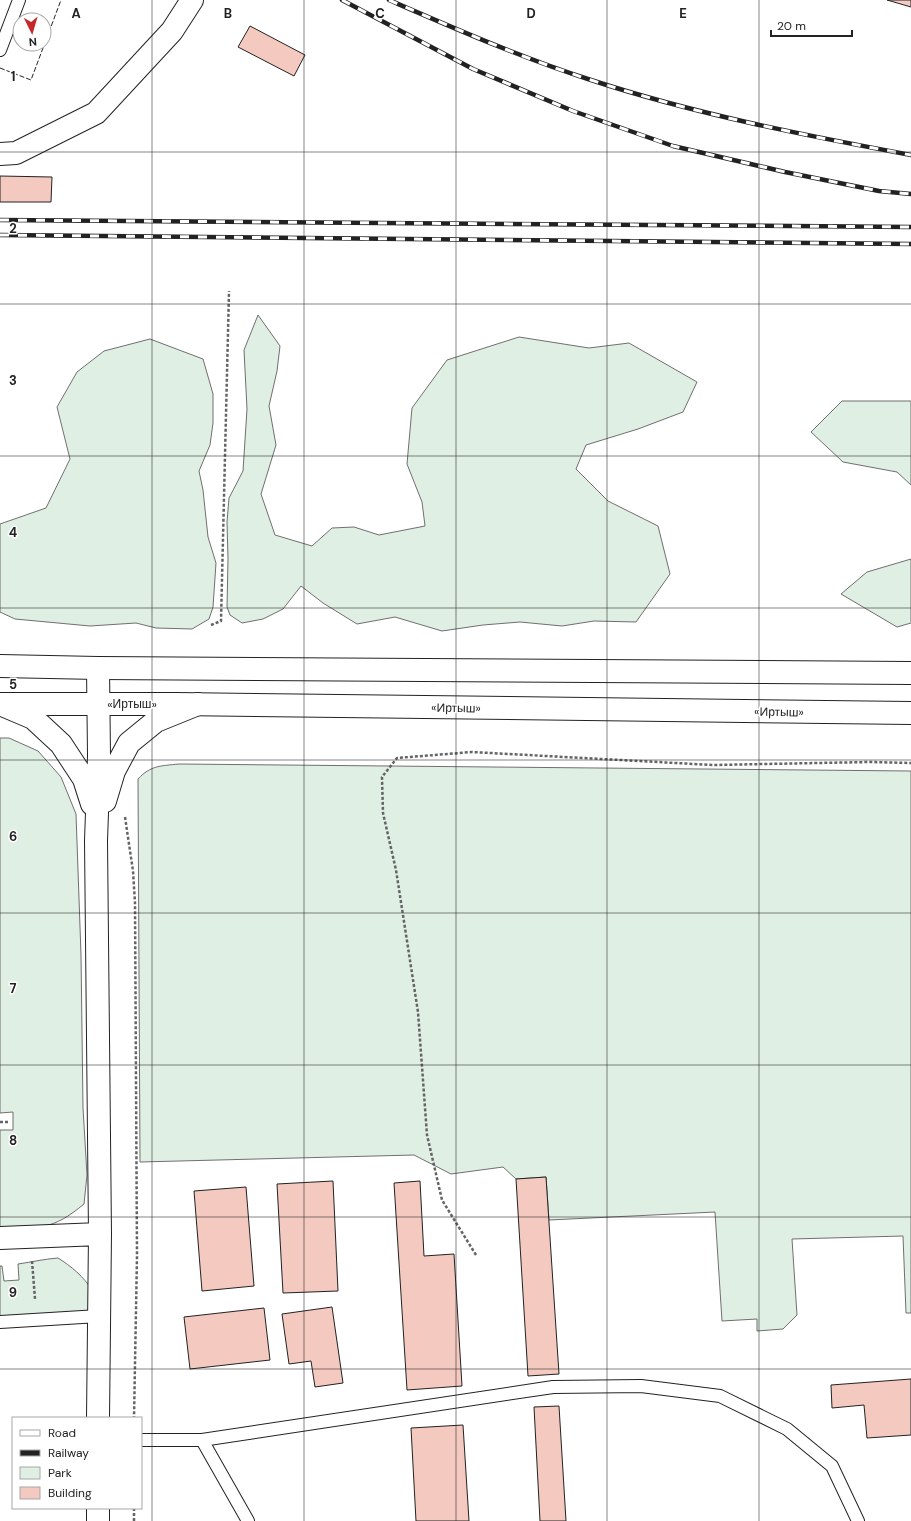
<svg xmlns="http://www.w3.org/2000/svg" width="911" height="1521" viewBox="0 0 911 1521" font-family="'DM Sans',sans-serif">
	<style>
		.green { fill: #e0efe3; stroke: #6f6f6f }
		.building { fill: #f3c9c0; stroke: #222 }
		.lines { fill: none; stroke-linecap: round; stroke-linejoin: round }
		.lane-casing { stroke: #222; stroke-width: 14 }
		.street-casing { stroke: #222; stroke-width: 24 }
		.secondary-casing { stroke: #222; stroke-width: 24 }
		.primary-casing { stroke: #222; stroke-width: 24 }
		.path { stroke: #646464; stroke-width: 2.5; stroke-dasharray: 3 2; stroke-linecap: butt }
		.lane { stroke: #fff; stroke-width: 12 }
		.street { stroke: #fff; stroke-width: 22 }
		.secondary { stroke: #fff; stroke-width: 22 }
		.primary { stroke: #fff; stroke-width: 22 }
		.rail-casing { stroke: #222; stroke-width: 4.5 }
		.rail { stroke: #fff; stroke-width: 3; stroke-dasharray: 9; stroke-linecap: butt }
		.fence { stroke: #222; stroke-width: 1; stroke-dasharray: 5 2; stroke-linecap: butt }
		.grid { fill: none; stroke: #222; stroke-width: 1; stroke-opacity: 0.55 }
		.labels { text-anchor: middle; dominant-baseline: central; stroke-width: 3; stroke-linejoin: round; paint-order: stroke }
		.street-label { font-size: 12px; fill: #222; stroke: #fff }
		.grid-label { font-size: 13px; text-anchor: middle; font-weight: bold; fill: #222; stroke: #fff; stroke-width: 3; stroke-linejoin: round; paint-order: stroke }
	</style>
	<rect width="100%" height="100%" fill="#fff"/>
	<path class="green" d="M258,315L280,346L277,371L269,406L276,445L261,494L275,535L312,546L332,528L354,527L379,535L425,526L422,502L407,464L412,408L447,360L519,337L589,348L629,343L697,382L683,412L638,429L586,445L576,469L608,501L658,526L670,574L636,622L594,621L562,626L520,622L483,625L442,631L395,617L357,624L323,603L301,586L283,609L263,619L242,623L230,615L227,607L228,559L227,522L229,498L243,471L247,409L244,350Z
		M150,339L203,359L213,394V423L210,445L199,471L203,490L208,537L216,563L213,607L209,619L192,629L156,628L136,623L90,626L15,619L0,612V524L46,508L70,459L57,407L77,372L104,351Z
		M842,401H911V485L897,472L843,462L811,432Z
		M911,559V623L897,627L841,594L867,572Z
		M0,738H9L38,751L61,777L76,814L81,955L83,1108L87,1175L84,1204C53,1230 38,1229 0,1228V1130H13V1112L0,1113Z
		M179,764L911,771V1313H906L903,1236L792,1239L797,1315L783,1329L757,1331V1319L722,1321L715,1212L549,1220L546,1177L516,1179L503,1167L451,1174L414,1155L140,1162L138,779C151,765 161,766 179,764Z
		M58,1258C71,1266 84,1277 92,1290L88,1313L0,1316V1266H2L4,1281L19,1280L18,1264C32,1262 44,1259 58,1258Z"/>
	<path class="building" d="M887,0H911V7Z
		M250,26L305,55L294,76L238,47Z
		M0,176L52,177L51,202H0Z
		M546,1177L559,1374L528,1376L516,1179Z
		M333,1181L338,1291L283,1293L277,1184Z
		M420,1181L424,1256L454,1254L462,1386L407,1390L394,1183Z
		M246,1187L254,1286L202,1291L194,1191Z
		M332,1307L343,1383L315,1387L311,1361L289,1364L282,1314Z
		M264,1308L270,1360L190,1369L184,1317Z
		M911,1379V1435L867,1438L864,1405L832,1408L831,1385Z
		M559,1406L566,1521H540L534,1407Z
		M463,1425L469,1521H416L411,1428Z"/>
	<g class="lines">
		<defs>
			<path id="lane" d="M0,50L19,0
				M0,1322L99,1316
				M141,1440H202L553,1387L641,1386L720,1396L787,1429L832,1466L858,1521
				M202,1440L248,1521"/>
			<path id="street" d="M0,154L16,153L96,113L172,31L192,0"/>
			<path id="secondary" d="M98,668L99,756L96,841L100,1234L98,1418
				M0,704L33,718L61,744L84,779L92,804
				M105,801L114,771L129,743L156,721L198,704
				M0,1238L100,1234
				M98,1508V1521"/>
			<path id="primary" d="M0,666L98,668L911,673
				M0,704H176L911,713"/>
		</defs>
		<use href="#lane" class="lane-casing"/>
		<use href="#street" class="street-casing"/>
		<use href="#secondary" class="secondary-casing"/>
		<use href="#primary" class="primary-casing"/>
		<path class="path" d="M211,625L221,621L229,291
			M125,817L133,871L135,903L137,1256L134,1418
			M0,1122H8
			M476,1255L442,1200L427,1135L418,1012L396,870L383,813L382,777L397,758L472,752L713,765L870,762L911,763
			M32,1261L35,1299
			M134,1521V1508"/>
		<use href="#lane" class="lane"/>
		<use href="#street" class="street"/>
		<use href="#secondary" class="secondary"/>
		<use href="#primary" class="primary"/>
		<defs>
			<path id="rail" d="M342,0L473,69L573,111L673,146L785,172L879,191L911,194
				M389,0C456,29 522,58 591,80C695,114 803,135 911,155
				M0,220L911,227
				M0,235L911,244"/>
		</defs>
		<use href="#rail" class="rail-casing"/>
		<use href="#rail" class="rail"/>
		<path class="fence" d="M0,68L31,80L61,0"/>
	</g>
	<path class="grid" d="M152,0V1521M304,0V1521M456,0V1521M607,0V1521M759,0V1521M0,152H911M0,304H911M0,456H911M0,608H911M0,760H911M0,913H911M0,1065H911M0,1217H911M0,1369H911"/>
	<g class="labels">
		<g class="street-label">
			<text x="132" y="704">«Иртыш»</text>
			<text transform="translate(456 708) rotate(1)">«Иртыш»</text>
			<text transform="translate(779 712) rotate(1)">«Иртыш»</text>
		</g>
	</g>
	<g class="grid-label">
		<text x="76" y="18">A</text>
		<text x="228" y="18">B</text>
		<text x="380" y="18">C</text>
		<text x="531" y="18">D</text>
		<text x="683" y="18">E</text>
		<text x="13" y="81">1</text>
		<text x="13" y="233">2</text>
		<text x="13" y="385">3</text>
		<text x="13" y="537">4</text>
		<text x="13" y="689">5</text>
		<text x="13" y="841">6</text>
		<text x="13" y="993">7</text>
		<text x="13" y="1145">8</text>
		<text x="13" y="1297">9</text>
	</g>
	<rect x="12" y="1417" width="130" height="92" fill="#ffffff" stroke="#a7a7a7"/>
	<rect x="20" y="1430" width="20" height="6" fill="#ffffff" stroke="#a7a7a7"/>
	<text x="48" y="1437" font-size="12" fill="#222222">Road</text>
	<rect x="20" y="1450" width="20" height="6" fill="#222222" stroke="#a7a7a7"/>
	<text x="48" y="1457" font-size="12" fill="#222222">Railway</text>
	<rect x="20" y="1467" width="20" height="12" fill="#e0efe3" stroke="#a7a7a7"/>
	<text x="48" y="1477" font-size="12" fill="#222222">Park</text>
	<rect x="20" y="1487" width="20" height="12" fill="#f3c9c0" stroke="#a7a7a7"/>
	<text x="48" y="1497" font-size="12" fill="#222222">Building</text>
	<g transform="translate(32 32) rotate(175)"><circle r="19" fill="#ffffff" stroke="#a7a7a7"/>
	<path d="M0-3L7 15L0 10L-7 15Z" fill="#c62828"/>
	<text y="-6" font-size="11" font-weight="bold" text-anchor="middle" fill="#222222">N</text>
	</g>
	<path d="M771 30v6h81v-6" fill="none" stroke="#222222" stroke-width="2"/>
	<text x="777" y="30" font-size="12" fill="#222222" stroke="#ffffff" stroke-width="3" paint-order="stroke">20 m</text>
</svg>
